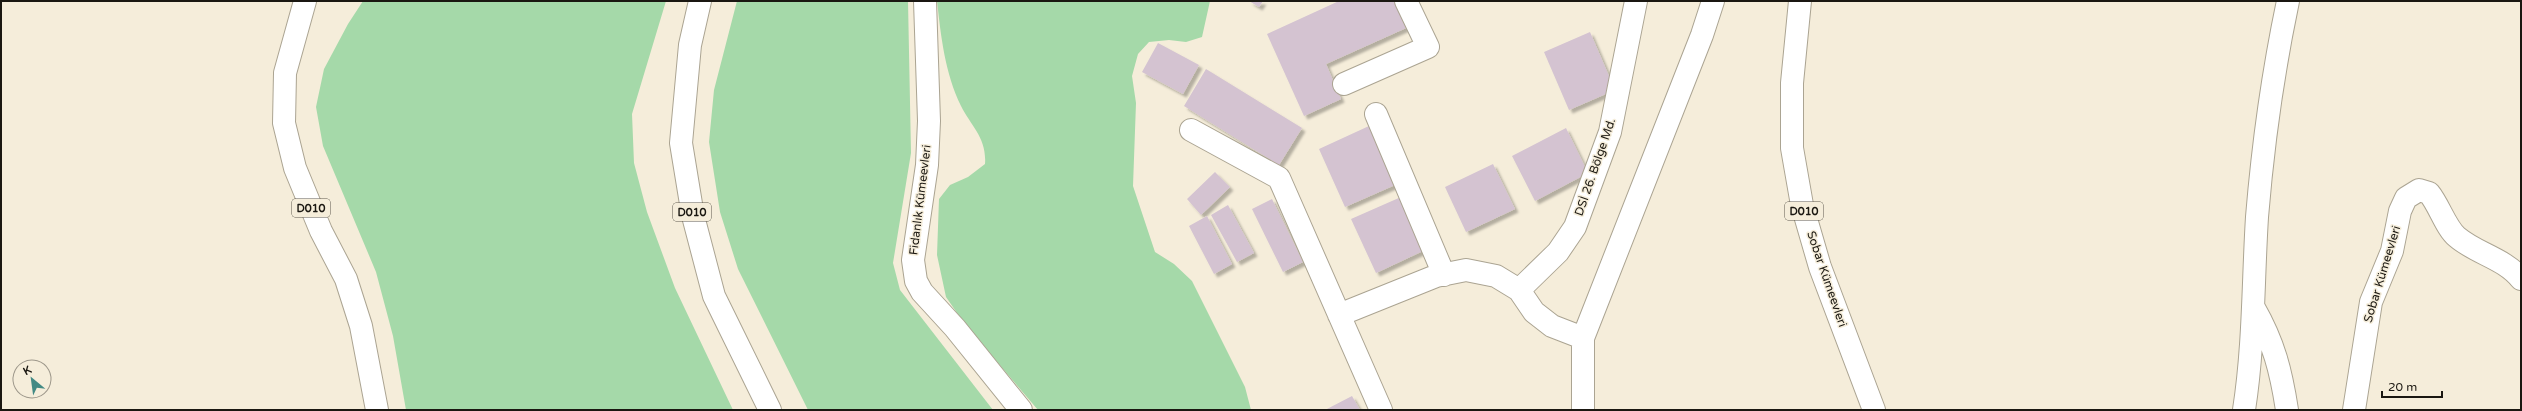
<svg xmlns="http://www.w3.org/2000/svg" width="2522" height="411" viewBox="0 0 2522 411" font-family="'Varela Round',sans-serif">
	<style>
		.green { fill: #a5d9a9 }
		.building { fill: #d4c3d1; filter: url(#shadow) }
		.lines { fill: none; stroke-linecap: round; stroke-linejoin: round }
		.minor-casing { stroke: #aba492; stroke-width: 24 }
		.major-casing { stroke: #aba492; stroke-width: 24 }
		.minor { stroke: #fff; stroke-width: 22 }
		.major { stroke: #fff; stroke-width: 22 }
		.labels { text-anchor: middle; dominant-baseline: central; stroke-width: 3; stroke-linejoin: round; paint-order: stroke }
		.shield { fill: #f5edda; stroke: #5c574d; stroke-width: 1 }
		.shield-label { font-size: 11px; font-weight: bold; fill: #1a1711 }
		.street-label { font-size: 12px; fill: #1a1711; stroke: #f5edda }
	</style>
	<defs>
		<filter id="shadow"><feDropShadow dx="3.5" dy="3.5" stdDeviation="1" flood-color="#0004"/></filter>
	</defs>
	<rect width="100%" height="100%" fill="#f5edda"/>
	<path class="green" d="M363,1H666L632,114L634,163L647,212L675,288L733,410H406L393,336L376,272L323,146L316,107L324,69L348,24Z
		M737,1H908L911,153L893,263L900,290L993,410H808L738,269L720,212L709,142L714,90Z
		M937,1H1210L1202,37L1186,42L1169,40L1149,42L1138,54L1132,76L1136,103L1133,186L1155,252L1174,264L1192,281L1245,387L1251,410H1038L964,323L946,297L937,255L939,199L950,185L968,177L985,164C987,138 971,126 961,106C945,73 941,37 937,1Z"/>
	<path class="building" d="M1249,1H1263L1259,7Z
		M1339,1H1394L1406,28L1326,64L1341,99L1304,116L1267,34Z
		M1590,32L1615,90L1569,110L1544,52Z
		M1158,43L1199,65L1183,94L1142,72Z
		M1206,69L1302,128L1279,165L1184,106Z
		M1369,126L1395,185L1345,207L1319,149Z
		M1566,128L1588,173L1535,201L1512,156Z
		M1493,164L1515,209L1466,232L1445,187Z
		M1215,172L1230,187L1201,215L1187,199Z
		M1401,197L1425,250L1376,273L1351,219Z
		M1272,199L1303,262L1283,272L1252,209Z
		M1228,205L1254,253L1237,262L1211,215Z
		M1207,216L1232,264L1214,274L1189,226Z
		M1352,396L1360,410H1325Z"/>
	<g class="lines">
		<defs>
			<path id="minor" d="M925,1L929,121L927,165L913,260L916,281L922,292L955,328L1021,410
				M1344,84L1428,47L1406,1
				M1376,114L1444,275
				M1191,130L1279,178L1381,410
				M1519,290L1558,252L1575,227L1610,132L1636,1
				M2254,308C2274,343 2281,371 2287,410
				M1339,315L1436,276L1466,270L1496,276L1519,290L1534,312L1552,326L1583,338
				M1583,410V338L1702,35L1713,1
				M2244,410C2254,346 2253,281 2257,217C2263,144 2273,72 2288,1
				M2354,410L2371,302L2392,251L2400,211L2406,198L2419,190L2429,193C2439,205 2446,228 2457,237C2477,254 2504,258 2521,279"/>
			<path id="major" d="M305,1L285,73L284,123L295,168L321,231L346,279L361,326L377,410
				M700,1L690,45L681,143L693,216L714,296L770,410
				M1800,1L1792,83V148L1802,205L1820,267L1874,410"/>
		</defs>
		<use href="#minor" class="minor-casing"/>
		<use href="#major" class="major-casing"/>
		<use href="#minor" class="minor"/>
		<use href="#major" class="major"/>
	</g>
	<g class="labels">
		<g class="shield">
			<rect x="292" y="199" width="38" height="18" rx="3"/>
			<rect x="1785" y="202" width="38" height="18" rx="3"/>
			<rect x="673" y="203" width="38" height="18" rx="3"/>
		</g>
		<g class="shield-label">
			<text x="311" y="208">D010</text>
			<text x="1804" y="211">D010</text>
			<text x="692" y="212">D010</text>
		</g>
		<g class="street-label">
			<text transform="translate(1595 167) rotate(-71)">DSİ 26. Bölge Md.</text>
			<text transform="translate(920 200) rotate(-83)">Fidanlık Kümeevleri</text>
			<text transform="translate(2382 274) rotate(-73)">Sobar Kümeevleri</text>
			<text transform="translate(1827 279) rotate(71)">Sobar Kümeevleri</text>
		</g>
	</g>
	<rect width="2522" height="411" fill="none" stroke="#1a1711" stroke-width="4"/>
	<g transform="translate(32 379) rotate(331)"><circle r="19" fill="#f5edda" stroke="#9d978a"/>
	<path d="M0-3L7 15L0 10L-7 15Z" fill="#438a84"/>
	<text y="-6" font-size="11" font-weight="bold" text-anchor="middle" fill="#1a1711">K</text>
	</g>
	<path d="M2382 391v6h60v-6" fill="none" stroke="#1a1711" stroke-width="2"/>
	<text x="2388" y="391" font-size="12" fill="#1a1711" stroke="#f5edda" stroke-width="3" paint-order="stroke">20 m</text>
</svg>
